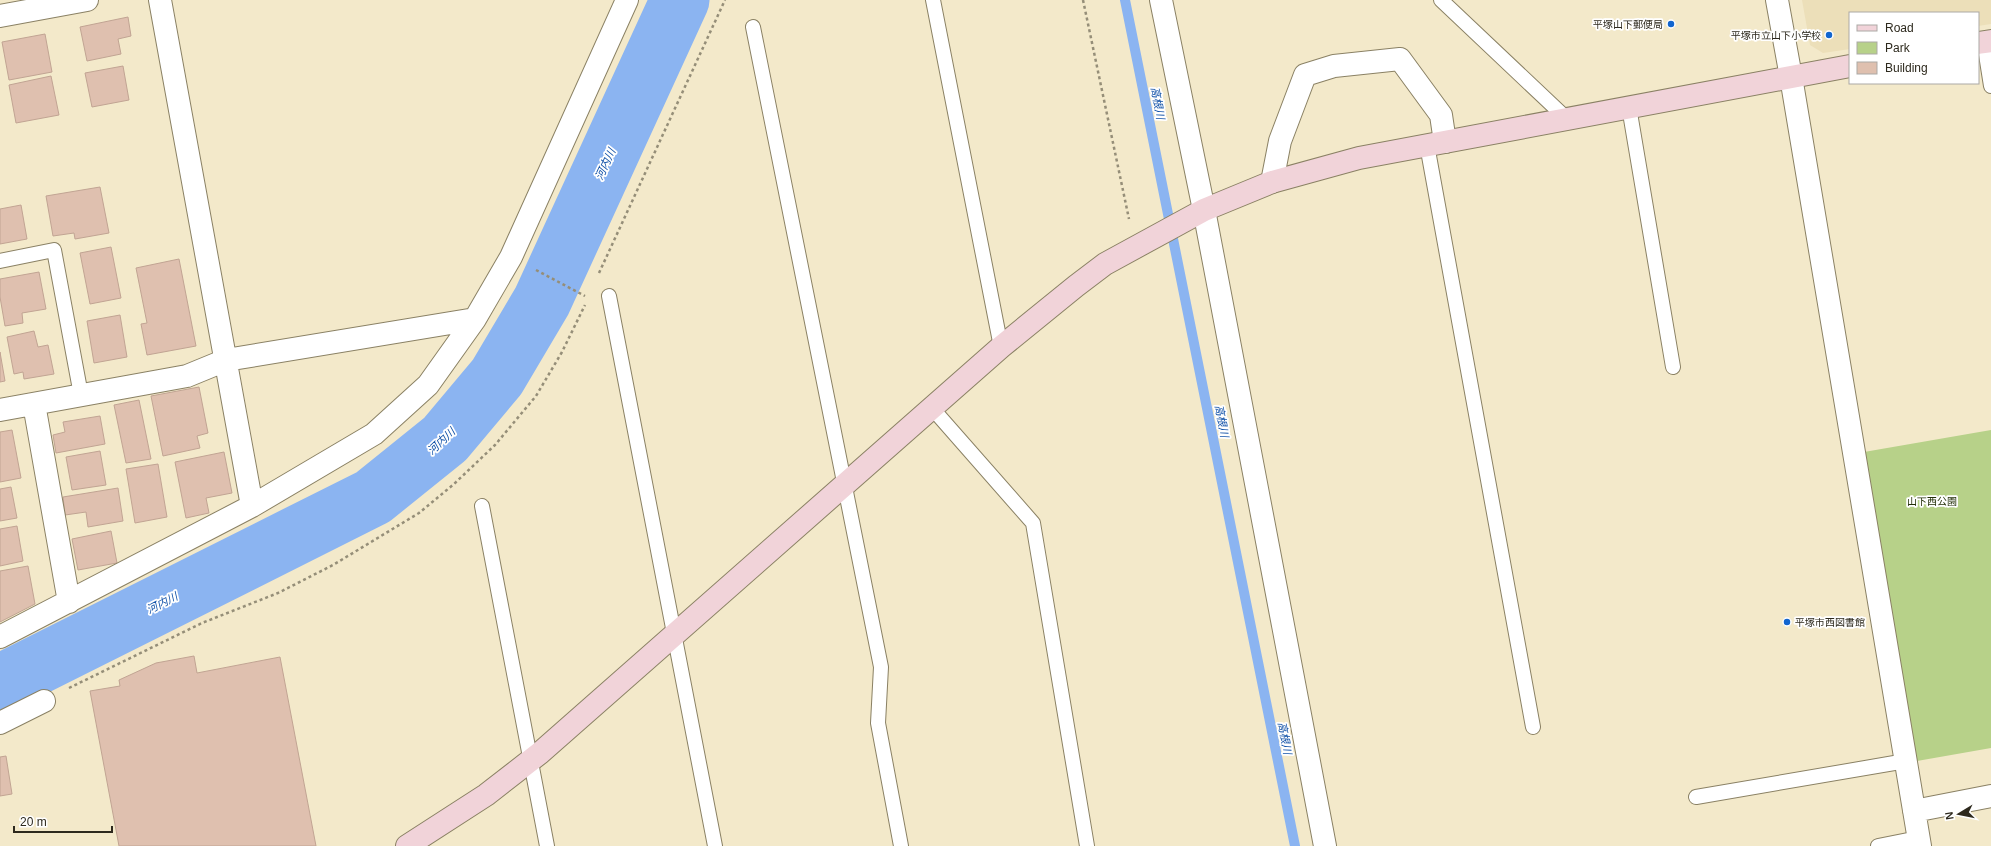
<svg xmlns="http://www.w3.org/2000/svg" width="1991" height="846" viewBox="0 0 1991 846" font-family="Arial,'Noto Sans JP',sans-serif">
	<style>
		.built { fill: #ecdfb9 }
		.green { fill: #b7d189 }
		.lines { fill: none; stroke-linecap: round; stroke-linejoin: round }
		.stream { stroke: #8bb4f1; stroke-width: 10 }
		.river { stroke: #8bb4f1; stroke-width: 59 }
		.building { fill: #dfc0af; stroke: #c1a493 }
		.lane-casing { stroke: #8a8164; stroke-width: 16 }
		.street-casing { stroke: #8a8164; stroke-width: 24 }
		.secondary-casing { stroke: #8a8164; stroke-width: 24 }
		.path { stroke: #958e78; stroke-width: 2.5; stroke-dasharray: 3 3; stroke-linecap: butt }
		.lane { stroke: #fff; stroke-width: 14 }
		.street { stroke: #fff; stroke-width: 22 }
		.secondary { stroke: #f1d3d9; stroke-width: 22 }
		.poi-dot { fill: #1165cf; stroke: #fff; stroke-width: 1.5 }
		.labels { text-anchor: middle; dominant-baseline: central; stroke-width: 3.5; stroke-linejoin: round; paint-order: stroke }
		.poi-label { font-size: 10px; fill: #2d291d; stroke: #fff; text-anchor: end }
		.park-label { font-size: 10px; fill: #232f08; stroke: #fff }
		.water-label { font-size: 11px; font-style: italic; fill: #1252a8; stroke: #fff }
	</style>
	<rect width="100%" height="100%" fill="#f3e9ca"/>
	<path class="built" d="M1802,0H1991V24L1978,26V13H1850V49L1823,53L1810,45Z"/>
	<path class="green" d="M1991,430V748L1917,761L1864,452Z"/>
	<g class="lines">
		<path class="stream" d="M1125,0L1295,846"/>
		<path class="river" d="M0,684L373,497L445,439L497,377L542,301L680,0"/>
	</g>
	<path class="building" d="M128,17L131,36L118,39L121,54L87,61L80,27Z
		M45,34L52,72L9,80L2,42Z
		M123,66L129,100L92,107L85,73Z
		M51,76L59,115L16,123L9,85Z
		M100,187L109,233L75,239L74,233L53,236L46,196Z
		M21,205L27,239L0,244V209Z
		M111,247L121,298L90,304L80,253Z
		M179,259L196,346L147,355L141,324L147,323L136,268Z
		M39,272L46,309L22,313L23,323L5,326L0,297V279Z
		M120,315L127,357L94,363L87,321Z
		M34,331L38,347L48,345L54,374L24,379L23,372L14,374L7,337Z
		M0,352L5,381L0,382Z
		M199,387L208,433L197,436L200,448L163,456L151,396Z
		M139,400L151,459L126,463L114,405Z
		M100,416L105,444L56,453L53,435L65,432L63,422Z
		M12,430L21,478L0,482V432Z
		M100,451L106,485L72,490L66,457Z
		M224,452L232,493L206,498L209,513L186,518L175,462Z
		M158,464L167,517L135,523L126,469Z
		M11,487L17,518L0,521V489Z
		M118,488L123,521L88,527L86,512L65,515L63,497Z
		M17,526L23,561L0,566V529Z
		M111,531L117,563L78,570L72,539Z
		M28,566L35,604L0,622V571Z
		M194,656L197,673L280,657L316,846H119L90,691L120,686L119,680L156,663Z
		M6,756L12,794L0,796V757Z"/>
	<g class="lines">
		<defs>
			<path id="lane" d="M933,0L1001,347
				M1441,0L1567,119
				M753,27L881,667L878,723L901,846
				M1984,42L1991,86
				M1629,107L1673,367
				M1427,145L1533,727
				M0,261L54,250L81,395
				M609,296L715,846
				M932,408L1033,523L1087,846
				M482,506L547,846
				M1696,797L1906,761
				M1878,846L1918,838"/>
			<path id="street" d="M160,0L252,506
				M1161,0L1204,210L1325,846
				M1777,0L1791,77L1920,846
				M0,16L87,0
				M1272,182L1280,141L1305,75L1334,66L1400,59L1441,115L1445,142
				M34,404L69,602
				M0,410L187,376L226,360L475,319
				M0,637L252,506L374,434L428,385L475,319L511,257L627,0
				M0,723L44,701
				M1914,811L1991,796"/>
			<path id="secondary" d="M1978,43L1991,41
				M407,846L486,795L540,753L1001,347L1076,286L1105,264L1204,210L1272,182L1359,158L1850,66"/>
		</defs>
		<use href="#lane" class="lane-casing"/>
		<use href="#street" class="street-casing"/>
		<use href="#secondary" class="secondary-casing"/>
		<path class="path" d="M1083,0L1129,219
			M536,270L585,296
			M599,273L725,0
			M69,688L202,623L278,593L333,565L419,513L454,484L495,445L536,396L562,352L585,305"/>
		<use href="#lane" class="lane"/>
		<use href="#street" class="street"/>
		<use href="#secondary" class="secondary"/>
	</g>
	<g class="poi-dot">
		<circle cx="1671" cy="24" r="4"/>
		<circle cx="1829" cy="35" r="4"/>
		<circle cx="1787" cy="622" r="4"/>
	</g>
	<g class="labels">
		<g class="poi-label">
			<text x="1663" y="24">平塚山下郵便局</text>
			<text x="1821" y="35">平塚市立山下小学校</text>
			<text x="1795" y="622" text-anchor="start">平塚市西図書館</text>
		</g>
		<g class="park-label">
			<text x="1932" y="501">山下西公園</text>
		</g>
		<g class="water-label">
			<text transform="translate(1158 103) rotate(79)">高根川</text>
			<text transform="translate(605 164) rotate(-65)">河内川</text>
			<text transform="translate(1222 421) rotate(79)">高根川</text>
			<text transform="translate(441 441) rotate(-43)">河内川</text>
			<text transform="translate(162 603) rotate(-27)">河内川</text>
			<text transform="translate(1285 738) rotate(79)">高根川</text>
		</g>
	</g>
	<rect x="1849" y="12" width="130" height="72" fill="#ffffff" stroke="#aba9a5"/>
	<rect x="1857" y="25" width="20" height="6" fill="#f1d3d9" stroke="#aba9a5"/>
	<text x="1885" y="32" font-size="12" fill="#2d291d">Road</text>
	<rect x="1857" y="42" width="20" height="12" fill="#b7d189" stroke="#aba9a5"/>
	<text x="1885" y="52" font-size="12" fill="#2d291d">Park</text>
	<rect x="1857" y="62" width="20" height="12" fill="#dfc0af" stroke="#aba9a5"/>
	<text x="1885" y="72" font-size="12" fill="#2d291d">Building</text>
	<g transform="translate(1959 814) rotate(260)" stroke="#ffffff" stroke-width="3" paint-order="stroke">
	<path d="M0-3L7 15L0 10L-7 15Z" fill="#2d291d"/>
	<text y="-6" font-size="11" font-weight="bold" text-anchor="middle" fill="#2d291d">N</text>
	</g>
	<path d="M14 826v6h98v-6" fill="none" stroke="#2d291d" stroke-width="2"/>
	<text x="20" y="826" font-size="12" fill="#2d291d" stroke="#ffffff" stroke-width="3" paint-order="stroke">20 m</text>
</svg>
